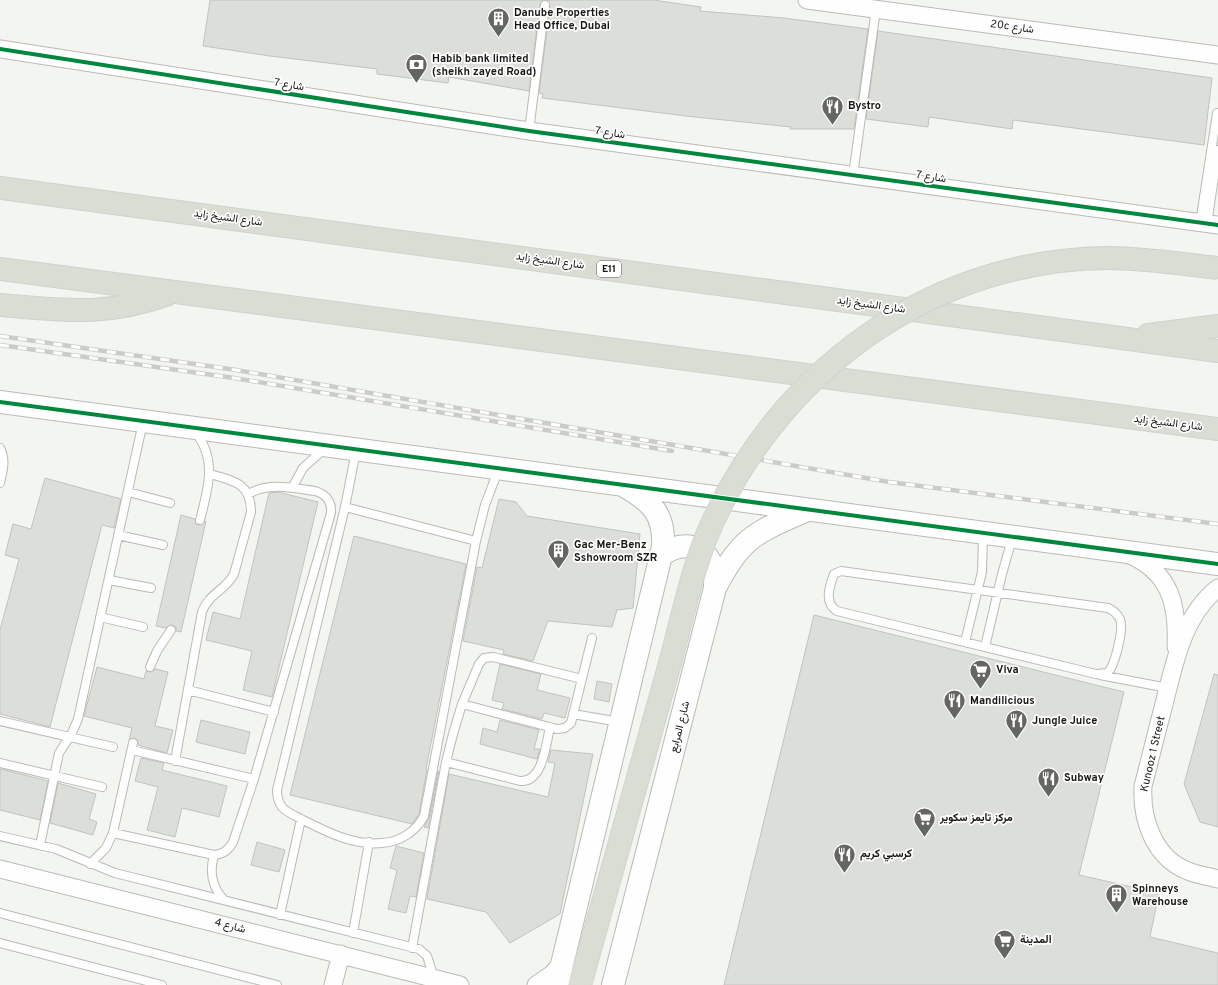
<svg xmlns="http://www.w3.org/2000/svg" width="1218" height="985" viewBox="0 0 1218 985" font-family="Overpass,Vazirmatn,sans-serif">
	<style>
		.building { fill: #dcded9; stroke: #c2c3bf }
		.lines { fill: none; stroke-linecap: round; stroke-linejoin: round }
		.lane-casing { stroke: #b9bbb6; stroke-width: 10 }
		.street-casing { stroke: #b9bbb6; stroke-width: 19 }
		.secondary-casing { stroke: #b9bbb6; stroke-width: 24 }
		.highway-casing { stroke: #d1d2cf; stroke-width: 24 }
		.lane { stroke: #fdfefd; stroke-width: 8 }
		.street { stroke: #fdfefd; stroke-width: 17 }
		.secondary { stroke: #fdfefd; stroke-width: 22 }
		.highway { stroke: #daddd4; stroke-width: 22 }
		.rail-casing { stroke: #caccca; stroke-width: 4.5 }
		.rail { stroke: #fff; stroke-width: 3; stroke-dasharray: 9; stroke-linecap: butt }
		.highway-bridge-casing { stroke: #d1d2cf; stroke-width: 24; stroke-linecap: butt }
		.highway-bridge { stroke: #daddd4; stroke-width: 22 }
		.cycleway-casing { stroke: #fff; stroke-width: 6 }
		.cycleway { stroke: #00873e; stroke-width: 4 }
		.labels { text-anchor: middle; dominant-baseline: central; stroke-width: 3.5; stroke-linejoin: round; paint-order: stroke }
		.shield { fill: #fff; stroke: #5d5e5b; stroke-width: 1 }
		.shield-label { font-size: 10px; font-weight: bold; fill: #171915 }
		.poi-label { font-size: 11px; font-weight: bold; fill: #171915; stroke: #fff; text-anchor: start }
		.street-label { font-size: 11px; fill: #171915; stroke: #fff }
	</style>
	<rect width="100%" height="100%" fill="#f3f6f0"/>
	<path class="building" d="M210,0H543L540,4L529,91L449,77L448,83L377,74V69L270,56L203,46Z
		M547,0H653L701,7L700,11L784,18L868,29L854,129H790L791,127L686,116L542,98L543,94L539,93L550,6Z
		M878,31L1212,78L1204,145L1013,120L1012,129L929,117L928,127L866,119Z
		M45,478L121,499L114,528L102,525L50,727L0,714V630L19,559L5,555L13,524L31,529Z
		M278,492L318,502L272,697L243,690L252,651L206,640L213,612L240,619L269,493Z
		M499,499L516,502L527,516L640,534L633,608L617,610L612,627L548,621L533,661L503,654L504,650L463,641L477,567L482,568Z
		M181,515L195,519L196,524L199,525L206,521L181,632L176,631V627L172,625L165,628L156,626Z
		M354,536L466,564L426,769H427L419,814L412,824L290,795Z
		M814,615L1124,692L1079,875L1159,893L1150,937L1218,953V985H724Z
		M500,664L541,674L537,690L570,698L565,718L544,713L542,719L502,709L504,703L492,700Z
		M97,667L144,679L146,671L151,672L155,669L168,672L155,726L173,730L167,753L138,745V741L135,738L129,740L132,728L84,716Z
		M1214,674L1218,675V827L1200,822L1184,784Z
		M597,681L612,684L609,702L594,699Z
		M201,720L250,732L245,754L196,742Z
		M500,720L539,730L534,749H540L537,759L480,744L483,728L497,732Z
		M551,750L593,754L560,914L510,943L486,912L427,899L449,774L548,797L555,763L548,762Z
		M141,758L164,763L162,770L227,786L219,817L182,808L175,837L147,830L158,787L135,781Z
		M0,769L48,781L40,820L0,810Z
		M438,771L439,772L428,828L424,827L429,817Z
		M58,783L96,794L89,819L97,822L93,835L50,823Z
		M257,842L285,850L279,872L251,865Z
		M396,846L424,853L416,897L410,896L406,913L388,909L397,870L390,868Z"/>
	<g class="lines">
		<defs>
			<path id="lane" d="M529,131L545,5
				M853,175L876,9
				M1200,223L1217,113
				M1207,224L1218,150
				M194,431C218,458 208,489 200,520
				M0,448C6,460 3,470 0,483
				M356,451L345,507L277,790C277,796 278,802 282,807C287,813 296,816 303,820C327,832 354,846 382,843C399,842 416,832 424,816L476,541L485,505L498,471
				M292,488L303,468L324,449
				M128,492L170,503
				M345,507L476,541
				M118,535L163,545
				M841,571L1108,608C1113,610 1117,614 1120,619C1124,628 1115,667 1107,673L1096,674L837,611C824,603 829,587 834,574Z
				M109,580L151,588
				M100,617L143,627
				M965,642L982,572L983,535
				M985,647L1002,574L1012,539
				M150,667L157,651L171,630
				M1100,675L1168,688
				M188,690L274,712
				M462,704L557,729L565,728L571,723L592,638
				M573,714L620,722
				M0,721L113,747
				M132,750L254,779
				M175,761L202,612C208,594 226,590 234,574L251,512C251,483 234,481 210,474
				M446,762L520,781C543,783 546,744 550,727
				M0,763L102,787
				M113,833L214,855C223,854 228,851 233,842L254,779L331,513C332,502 326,494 315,491C292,488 270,482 248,494
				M0,836L56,849L115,873L419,949L427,956L434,978
				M40,845L59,753L72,733L78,719L143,422
				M214,855C209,873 212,887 224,900
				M90,864L106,848L113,833L133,743
				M0,913L277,985
				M280,915L301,819
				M353,933L369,842
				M0,943L162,985
				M412,948L446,762L453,734L462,704L479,664L484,658L493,657L582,679"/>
			<path id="street" d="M807,0L1218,55
				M0,49L529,131L1218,225
				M1130,555C1171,573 1178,606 1176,647
				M1218,588C1182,616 1174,666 1163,708C1156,734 1150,760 1143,786C1141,819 1154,858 1188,871C1197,875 1208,876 1218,879
				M0,869L460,985
				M333,985L341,954
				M536,985L552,974L562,963"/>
			<path id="secondary" d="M0,402C406,457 812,512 1218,564
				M660,556C678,542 703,541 712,566C715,573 715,581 715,588
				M557,985L663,547C665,515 652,502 626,487
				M613,985L715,588C741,537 755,533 805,511"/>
			<path id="highway" d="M0,188L1218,351
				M0,269L1218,429
				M0,305C63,310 104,317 166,295
				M1148,335L1218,326
				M580,985L670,663"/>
		</defs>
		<use href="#lane" class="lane-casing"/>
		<use href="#street" class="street-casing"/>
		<use href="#secondary" class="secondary-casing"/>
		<use href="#highway" class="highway-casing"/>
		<use href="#lane" class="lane"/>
		<use href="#street" class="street"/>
		<use href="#secondary" class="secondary"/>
		<use href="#highway" class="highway"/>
		<defs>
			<path id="rail" d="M0,336L236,370L889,482L1218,524
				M0,345L234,378L672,451"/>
		</defs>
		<use href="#rail" class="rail-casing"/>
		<use href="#rail" class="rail"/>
		<defs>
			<path id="highway-bridge" d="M670,663C684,612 694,558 718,511C791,362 939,259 1108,258C1145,258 1181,264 1218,268"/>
		</defs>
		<use href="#highway-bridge" class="highway-bridge-casing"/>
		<use href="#highway-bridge" class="highway-bridge"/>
		<defs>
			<path id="cycleway" d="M0,49L529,131L1218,225
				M0,402C406,457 812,512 1218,564"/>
		</defs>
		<use href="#cycleway" class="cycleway-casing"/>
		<use href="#cycleway" class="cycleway"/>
	</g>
	<defs>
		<symbol id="building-pin" viewBox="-11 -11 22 30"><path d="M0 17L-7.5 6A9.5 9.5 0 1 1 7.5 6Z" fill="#646662" stroke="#fff"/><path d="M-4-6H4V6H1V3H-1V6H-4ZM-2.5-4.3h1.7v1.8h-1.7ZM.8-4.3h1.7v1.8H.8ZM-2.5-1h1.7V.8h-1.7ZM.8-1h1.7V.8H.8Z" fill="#fff"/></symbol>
		<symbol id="bank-pin" viewBox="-11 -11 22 30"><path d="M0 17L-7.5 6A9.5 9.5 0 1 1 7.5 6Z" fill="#646662" stroke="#fff"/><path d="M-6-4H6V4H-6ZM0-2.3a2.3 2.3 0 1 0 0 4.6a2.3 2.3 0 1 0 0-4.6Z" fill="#fff"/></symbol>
		<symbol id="restaurant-pin" viewBox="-11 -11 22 30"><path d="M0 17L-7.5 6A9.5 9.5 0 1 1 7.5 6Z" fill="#646662" stroke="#fff"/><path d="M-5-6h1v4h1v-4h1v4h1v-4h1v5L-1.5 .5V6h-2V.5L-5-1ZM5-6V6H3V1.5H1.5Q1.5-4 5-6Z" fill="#fff"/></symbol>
		<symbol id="supermarket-pin" viewBox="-11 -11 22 30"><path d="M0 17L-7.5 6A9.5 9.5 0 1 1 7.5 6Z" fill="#646662" stroke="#fff"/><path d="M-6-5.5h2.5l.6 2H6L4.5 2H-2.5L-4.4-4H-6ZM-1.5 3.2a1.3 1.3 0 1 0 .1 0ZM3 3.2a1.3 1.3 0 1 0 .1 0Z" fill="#fff"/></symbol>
	</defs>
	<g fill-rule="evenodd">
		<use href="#building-pin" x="486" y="6" width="25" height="34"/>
		<use href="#bank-pin" x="404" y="52" width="25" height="34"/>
		<use href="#restaurant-pin" x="820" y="94" width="25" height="34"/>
		<use href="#building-pin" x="546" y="538" width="25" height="34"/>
		<use href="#supermarket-pin" x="968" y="658" width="25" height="34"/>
		<use href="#restaurant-pin" x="942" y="688" width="25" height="34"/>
		<use href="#restaurant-pin" x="1004" y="708" width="25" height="34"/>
		<use href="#restaurant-pin" x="1036" y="766" width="25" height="34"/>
		<use href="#supermarket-pin" x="912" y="806" width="25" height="34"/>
		<use href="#restaurant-pin" x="832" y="842" width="25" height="34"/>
		<use href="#building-pin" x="1104" y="882" width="25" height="34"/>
		<use href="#supermarket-pin" x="992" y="928" width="25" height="34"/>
	</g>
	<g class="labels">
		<rect class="shield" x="597" y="261" width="24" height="16" rx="3"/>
		<g class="shield-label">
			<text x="609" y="269">E11</text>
		</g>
		<g class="poi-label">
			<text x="514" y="13">Danube Properties<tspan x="514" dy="13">Head Office, Dubai</tspan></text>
			<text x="432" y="59">Habib bank limited<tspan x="432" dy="13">(sheikh zayed Road)</tspan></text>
			<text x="848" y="106">Bystro</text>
			<text x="574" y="545">Gac Mer-Benz<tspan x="574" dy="13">Sshowroom SZR</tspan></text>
			<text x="996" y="670">Viva</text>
			<text x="970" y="701">Mandilicious</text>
			<text x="1032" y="721">Jungle Juice</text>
			<text x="1064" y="778">Subway</text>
			<text x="940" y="818">مركز تايمز سكوير</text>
			<text x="860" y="854">كرسبي كريم</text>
			<text x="1132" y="889">Spinneys<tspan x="1132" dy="13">Warehouse</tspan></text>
			<text x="1020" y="940">المدينة</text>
		</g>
		<g class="street-label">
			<text transform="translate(1012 27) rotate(8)">20c شارع</text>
			<text transform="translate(289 85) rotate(9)">شارع 7</text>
			<text transform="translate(610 133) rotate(8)">شارع 7</text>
			<text transform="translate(931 177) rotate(8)">شارع 7</text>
			<text transform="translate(228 218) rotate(8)">شارع الشيخ زايد</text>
			<text transform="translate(550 261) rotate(8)">شارع الشيخ زايد</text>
			<text transform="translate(871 305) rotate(8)">شارع الشيخ زايد</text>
			<text transform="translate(1168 423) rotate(7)">شارع الشيخ زايد</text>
			<text transform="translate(680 727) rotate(-76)">شارع المرابع</text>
			<text transform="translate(1153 754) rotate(-77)">Kunooz 1 Street</text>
			<text transform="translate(230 926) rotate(14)">شارع 4</text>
		</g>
	</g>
</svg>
